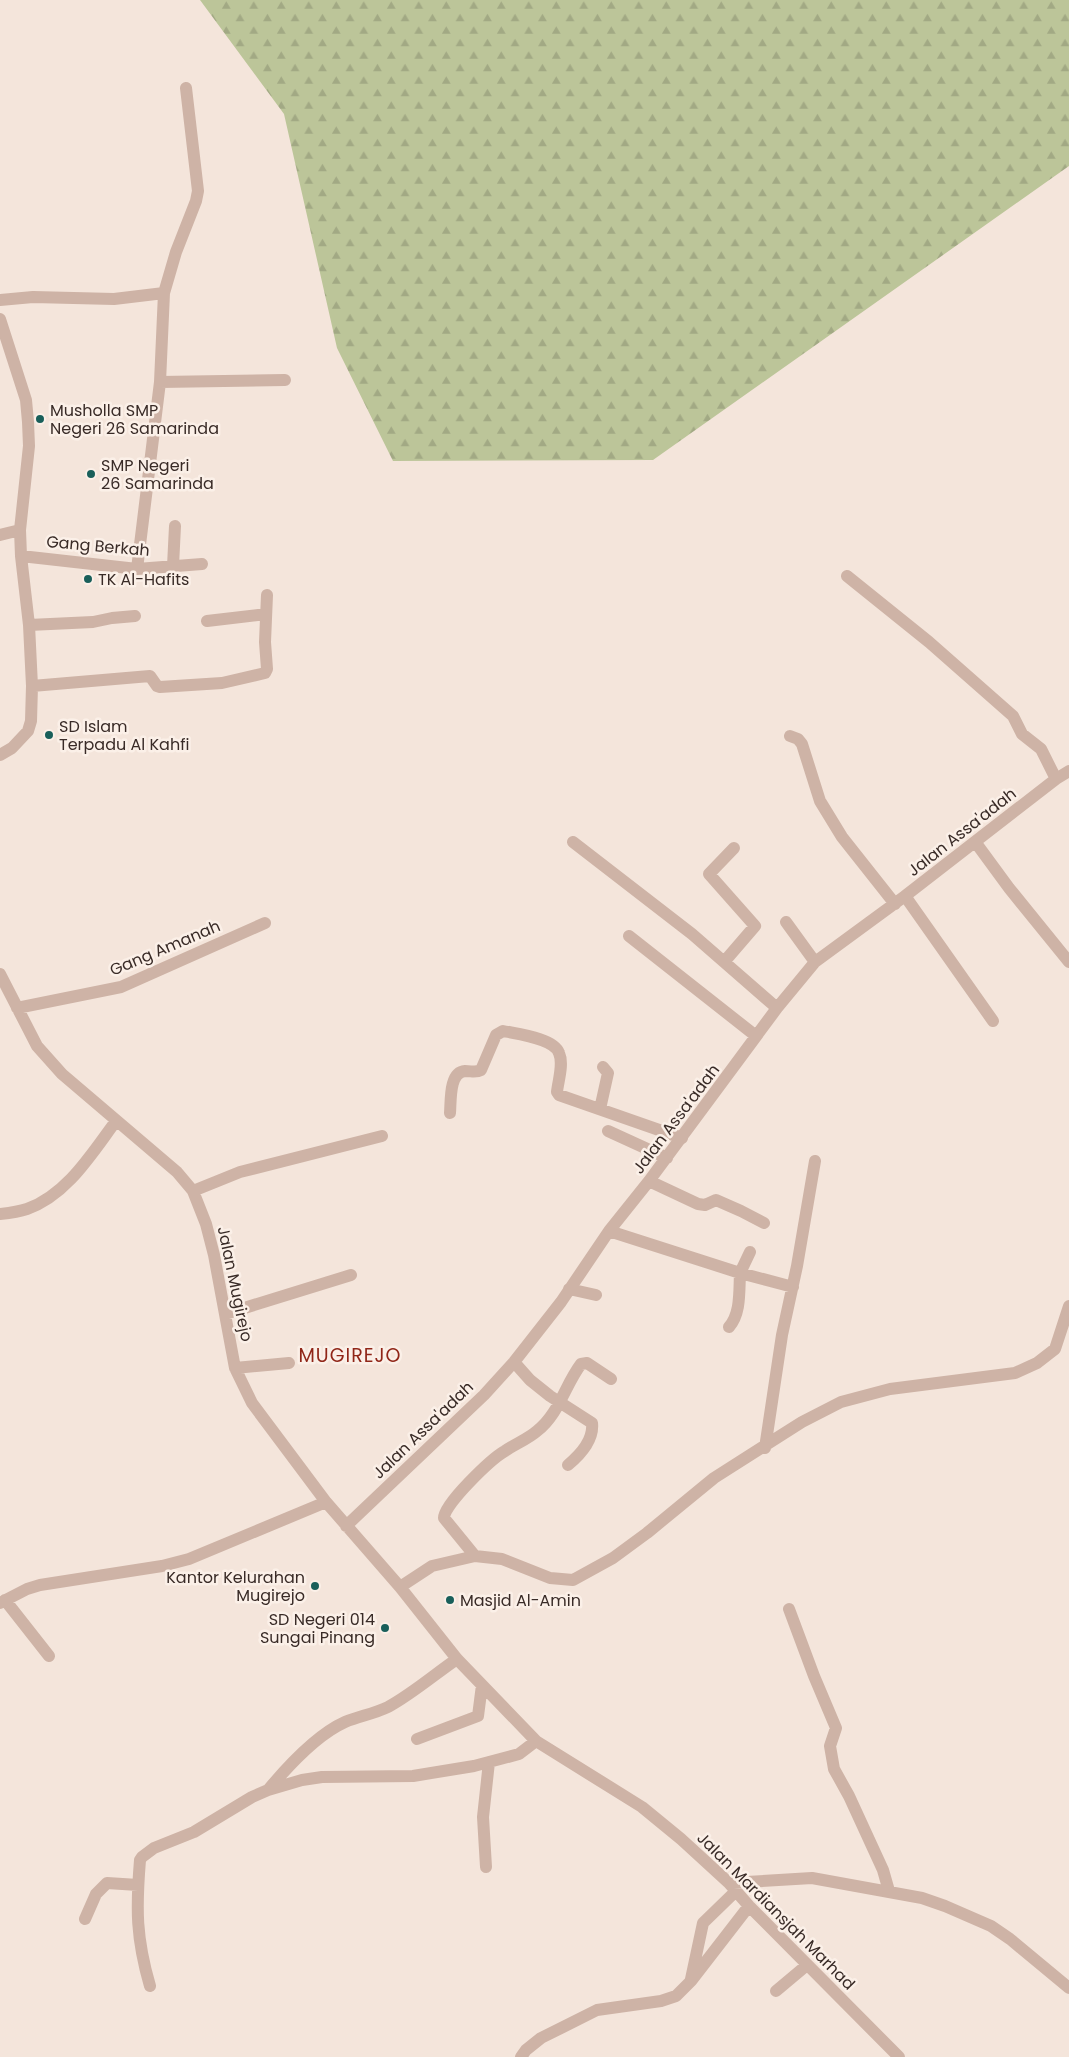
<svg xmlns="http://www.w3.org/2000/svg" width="1069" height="2057" viewBox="0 0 1069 2057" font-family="Poppins,sans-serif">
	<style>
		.forest { fill: url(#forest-firs) }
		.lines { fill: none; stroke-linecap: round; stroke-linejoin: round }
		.minor { stroke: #ceb3a6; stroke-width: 12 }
		.poi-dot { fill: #195f5a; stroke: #fbf0e8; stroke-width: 2 }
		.labels { text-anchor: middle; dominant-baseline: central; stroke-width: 5; stroke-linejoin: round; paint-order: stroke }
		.poi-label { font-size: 16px; fill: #392b27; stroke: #fbf0e8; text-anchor: start }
		.street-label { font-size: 16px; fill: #392b27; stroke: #fbf0e8 }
		.quarter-label { font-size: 19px; letter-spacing: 1px; fill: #902618; stroke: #fbf0e8 }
	</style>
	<defs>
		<pattern id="forest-firs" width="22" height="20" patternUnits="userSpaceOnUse" patternTransform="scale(1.25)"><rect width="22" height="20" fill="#bcc599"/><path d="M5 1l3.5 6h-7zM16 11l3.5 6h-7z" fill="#a2a984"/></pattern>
	</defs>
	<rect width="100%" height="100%" fill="#f4e5db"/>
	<path class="forest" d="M200,0H1069V166L653,460L393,461L337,348L284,114Z"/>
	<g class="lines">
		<path class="minor" d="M164,293L160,382L285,380
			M0,300L33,297L114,299L164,293L176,252L196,201L198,191L186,88
			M0,319L26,400L28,422L29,446L20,530L21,556L29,625L32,686L31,721L28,731L12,748L0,755
			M0,535L20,530
			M21,556L137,569L202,564
			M173,566L175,526
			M137,569L160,382
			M847,576L929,642L1013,716L1022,734L1041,749L1056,779
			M207,621L266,614
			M29,625L93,622L112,618L135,616
			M32,686L150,676L157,686L160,687L222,683L265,673L267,669L265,642L267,595
			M790,736L798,739L802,744L820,801L842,837L895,904
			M573,842L692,934L777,1008
			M976,843L1009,888L1069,962
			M905,896L993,1021
			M786,922L815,962
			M629,936L756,1036
			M724,962L755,926L709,874L734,848
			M0,974L37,1046L62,1074L177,1172L193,1191L206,1224L214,1255L235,1368L252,1403L326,1502L400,1587L457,1659L536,1741L642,1807L681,1839L729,1883L749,1906L899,2057
			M17,1008L121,987L265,923
			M600,1109L608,1073L603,1067
			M450,1113C451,1101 449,1072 465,1071C472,1071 476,1073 481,1070L496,1035L503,1031C517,1034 554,1038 559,1053C564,1064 558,1081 557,1092L559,1095L682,1138
			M608,1131L667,1158
			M649,1181L698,1204L705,1205L716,1200L741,1211L764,1223
			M193,1191L240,1172L382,1136
			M0,1214C9,1213 18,1212 27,1209C67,1195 92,1153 116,1121
			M609,1231L740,1273L750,1252
			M569,1289L596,1295
			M225,1314L351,1275
			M729,1327C741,1313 739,1292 740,1273L793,1287
			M514,1362L530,1380L550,1396L592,1423C594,1440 580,1455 568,1465
			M235,1368L289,1363
			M765,1448L782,1335L797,1266L815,1161
			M346,1526L484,1395L514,1362L561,1302L609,1231L649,1181L777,1008L815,962L905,896L1056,779L1069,771
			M475,1556L444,1518C444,1504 491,1459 505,1451C515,1444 528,1439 537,1431C559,1414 565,1385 581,1364L587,1363L611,1379
			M400,1587L432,1566L475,1556L502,1559L550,1578L573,1580L613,1558L647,1533L714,1478L802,1422L841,1402L890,1389L1015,1373L1037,1363L1055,1349L1069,1306
			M5,1600L49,1656
			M0,1603L27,1589L40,1585L162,1566L189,1559L326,1502
			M789,1609L814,1676L836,1728L830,1746L834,1769L849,1796L883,1870L889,1891
			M417,1739L478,1716L482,1685
			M268,1790C288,1766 316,1735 345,1722C359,1716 374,1714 388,1707C412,1694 435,1674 457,1659
			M486,1867L483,1817L489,1762
			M729,1883L812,1878L922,1898L945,1906L991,1926L1010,1939L1069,1988
			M85,1919L96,1894L107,1883L138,1885
			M691,1979L703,1923L736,1891
			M150,1986C136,1938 136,1909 140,1860L142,1857L154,1848L194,1832L252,1797L268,1790L302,1780L322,1777L413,1776L474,1766L519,1754L536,1741
			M776,1991L807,1965
			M521,2057L526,2050L541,2038L597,2010L661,2001L676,1996L691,1981L749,1906"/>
	</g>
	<g class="poi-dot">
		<circle cx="40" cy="419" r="5"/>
		<circle cx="91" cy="474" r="5"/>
		<circle cx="88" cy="579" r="5"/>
		<circle cx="49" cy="735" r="5"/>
		<circle cx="315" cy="1586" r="5"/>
		<circle cx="450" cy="1600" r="5"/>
		<circle cx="385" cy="1628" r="5"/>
	</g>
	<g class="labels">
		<g class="poi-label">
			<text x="50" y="410">Musholla SMP<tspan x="50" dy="18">Negeri 26 Samarinda</tspan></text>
			<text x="101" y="465">SMP Negeri<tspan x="101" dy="18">26 Samarinda</tspan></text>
			<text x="98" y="579">TK Al-Hafits</text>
			<text x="59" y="726">SD Islam<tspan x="59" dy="18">Terpadu Al Kahfi</tspan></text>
			<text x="305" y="1577" text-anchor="end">Kantor Kelurahan<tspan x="305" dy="18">Mugirejo</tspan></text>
			<text x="460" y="1600">Masjid Al-Amin</text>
			<text x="375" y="1619" text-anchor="end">SD Negeri 014<tspan x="375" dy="18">Sungai Pinang</tspan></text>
		</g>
		<g class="street-label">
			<text transform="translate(98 546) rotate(5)">Gang Berkah</text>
			<text transform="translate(962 832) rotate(-38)">Jalan Assa'adah</text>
			<text transform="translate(165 948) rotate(-23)">Gang Amanah</text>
			<text transform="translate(676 1119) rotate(-53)">Jalan Assa'adah</text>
			<text transform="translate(235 1284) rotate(78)">Jalan Mugirejo</text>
			<text transform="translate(423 1430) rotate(-44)">Jalan Assa'adah</text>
			<text transform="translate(776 1911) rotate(45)">Jalan Mardiansjah Marhad</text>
		</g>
		<g class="quarter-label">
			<text x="350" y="1355">MUGIREJO</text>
		</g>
	</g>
</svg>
